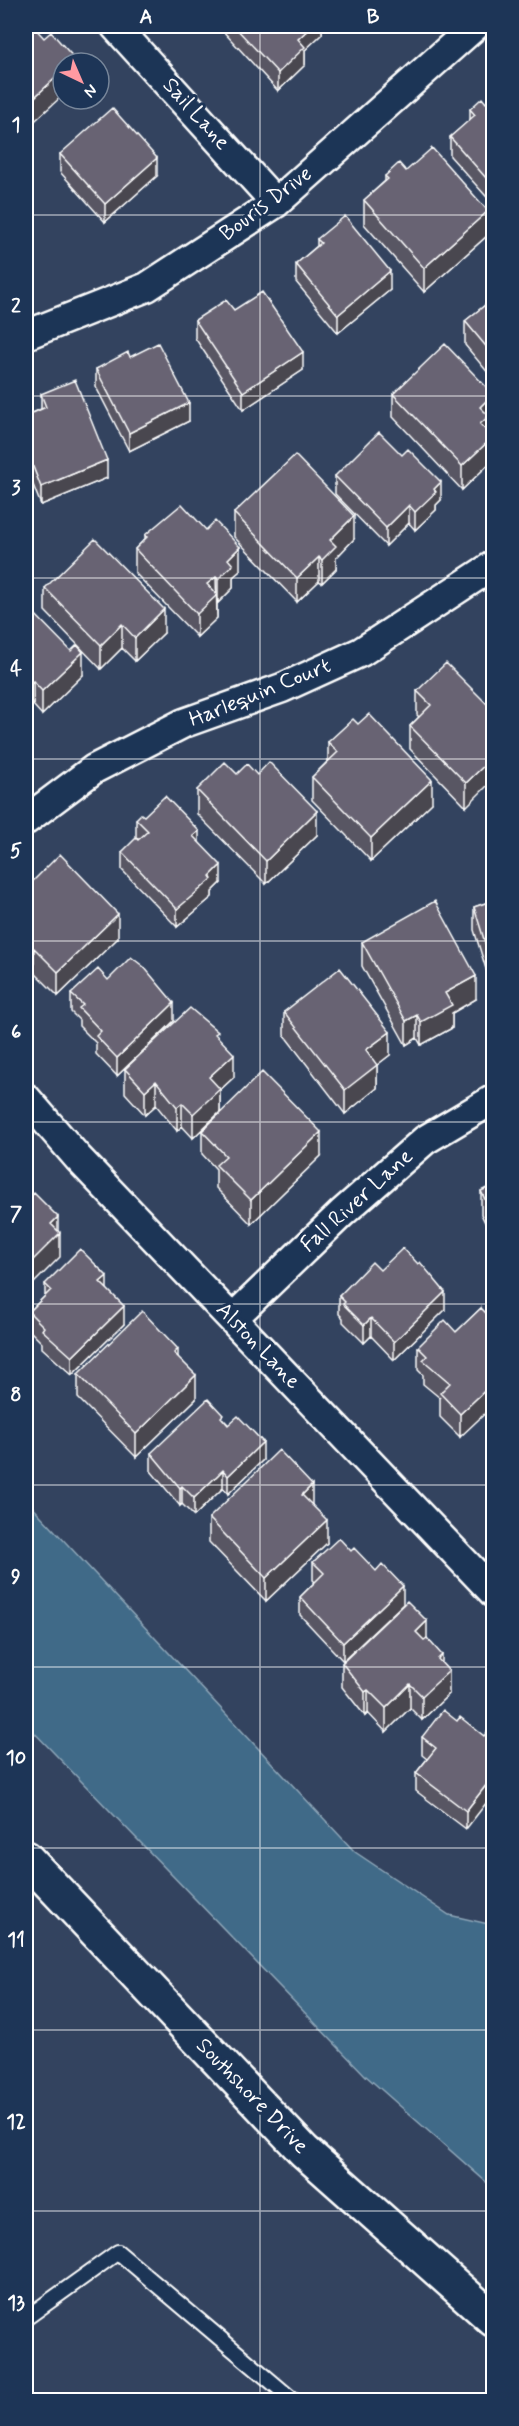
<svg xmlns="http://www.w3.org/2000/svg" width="519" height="2426" viewBox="0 0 519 2426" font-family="Mynerve,sans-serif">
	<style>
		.water { fill: #416a88; stroke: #8da6b8; stroke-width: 1.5 }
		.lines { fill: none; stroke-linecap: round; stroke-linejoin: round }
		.service-casing { stroke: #fff; stroke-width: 18 }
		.minor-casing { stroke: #fff; stroke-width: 33 }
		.tertiary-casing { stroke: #fff; stroke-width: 38 }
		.service { stroke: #1d3557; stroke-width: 14 }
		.minor { stroke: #1d3557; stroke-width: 28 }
		.tertiary { stroke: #1d3557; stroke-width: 33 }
		.wall { fill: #595663; stroke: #fff; stroke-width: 1.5 }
		.shaded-wall { fill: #484650; stroke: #fff; stroke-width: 1.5 }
		.building { fill: #676473; stroke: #fff; stroke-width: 1.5 }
		.grid { fill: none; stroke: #fff; stroke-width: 1.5; stroke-opacity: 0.55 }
		.labels { text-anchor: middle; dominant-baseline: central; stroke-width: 6; stroke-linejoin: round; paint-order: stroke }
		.street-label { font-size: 22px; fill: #fff; stroke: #1d3557 }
		.neatline { fill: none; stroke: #fff; stroke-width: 2 }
		.grid-label { font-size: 20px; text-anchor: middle; font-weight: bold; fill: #fff }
	</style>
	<rect width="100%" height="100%" fill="#33435f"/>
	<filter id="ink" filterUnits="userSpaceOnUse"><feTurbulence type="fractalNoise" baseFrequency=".0167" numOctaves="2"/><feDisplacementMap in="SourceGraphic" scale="12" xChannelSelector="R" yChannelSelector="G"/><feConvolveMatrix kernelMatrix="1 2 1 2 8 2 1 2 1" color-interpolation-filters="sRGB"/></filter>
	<g filter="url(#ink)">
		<path class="water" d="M26,1500L355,1852L449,1915L493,1925V2188L366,2076L26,1724Z"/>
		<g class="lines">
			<defs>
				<path id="service" d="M26,2318L118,2252L293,2400"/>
				<path id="minor" d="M115,26L276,203
					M26,335L147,287L276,203L475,26
					M26,820L94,769L184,723L282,688L361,652L494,565
					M26,1098L78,1158L494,1593
					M232,1319L342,1213L425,1140L494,1099"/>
				<path id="tertiary" d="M26,1858L304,2151L494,2320"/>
			</defs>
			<use href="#service" class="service-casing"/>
			<use href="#minor" class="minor-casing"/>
			<use href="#tertiary" class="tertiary-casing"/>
			<use href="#service" class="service"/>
			<use href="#minor" class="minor"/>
			<use href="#tertiary" class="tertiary"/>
		</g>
		<path class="wall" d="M221,26H322V34L305,50V65L278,91L221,29Z
			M494,97V205L450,156V137L470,120V109L486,103Z
			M60,154L157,176L105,222L60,172Z
			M406,171L488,235L424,292L364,224V200L385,181V176Z
			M317,239L390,290L338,333L296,282V264L317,246Z
			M494,298V380L465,345V321Z
			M234,310L303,370L243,410L195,338V320Z
			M130,357L189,421L129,451L96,387V369Z
			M41,394L107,478L41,505L26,467V416L41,409Z
			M393,394L493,418L489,422V432L493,460L462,490L393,417Z
			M335,476L441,500L436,505V510L415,530L409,523L386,546L335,494Z
			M234,513L354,539L336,558V569L322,583L319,581L297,602L234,537Z
			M145,535L240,571L233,577V588L218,603L217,601V618L197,637L135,573V549L145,539Z
			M45,588L164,633L135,661L122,648L101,669L45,611Z
			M26,605L83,675L42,715L33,705Z
			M494,668V697L488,691V673Z
			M417,691L494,711L466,807L410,749V726L419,717L417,715Z
			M328,742L432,803L371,861L312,800V777L328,761Z
			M237,774L317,835L266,884L197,814V790Z
			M144,816L199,842L221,883L212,892V897L177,927L122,870V852L139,840L136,837V819Z
			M26,888L118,938L58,996L34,972L28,978L26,975Z
			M494,900V995L474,930V907Z
			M362,942L476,999L452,1013V1028L421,1045L417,1038L406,1045L362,966Z
			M108,980L174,1021L117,1076L96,1054V1043L79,1026V1020L71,1012V994Z
			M284,1012L390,1055L377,1065V1088L345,1114L284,1035Z
			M218,1037L234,1077L220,1090V1112L193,1138L182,1126L177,1131L156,1105L145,1115L125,1093V1069Z
			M202,1131L321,1156L251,1224L216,1188V1169L202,1154Z
			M493,1180L494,1241L481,1214V1191L493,1185Z
			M380,1270L445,1310L394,1360L371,1336L364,1343L343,1322V1318L339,1314V1296Z
			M45,1284L107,1289L124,1324L72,1375L42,1348V1343L29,1330V1312L45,1296Z
			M481,1308L460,1437L440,1417V1398L423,1384V1375L418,1370V1347L456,1332Z
			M178,1357L196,1399L136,1457L78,1398V1374Z
			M494,1409V1447L486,1440V1416Z
			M223,1419L263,1460L228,1494L223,1488L194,1516L182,1504L180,1506L151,1471V1453Z
			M312,1505L327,1543L266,1601L209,1542V1518Z
			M351,1551L403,1604L343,1661L300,1615V1597L315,1582L313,1580V1562Z
			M427,1639L442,1664L449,1694L422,1720L410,1708L386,1732L368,1713L365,1716L342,1687V1663Z
			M457,1721L484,1736L466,1829L416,1791V1773L427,1759L422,1755V1737Z"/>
		<path class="shaded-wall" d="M312,26H322V34L305,50V65L278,91V73L298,39Z
			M63,71V95L26,129V105Z
			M157,158V176L105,222V204Z
			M488,211V235L424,292V268Z
			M390,271V290L338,333V315Z
			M303,352V370L243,410V392Z
			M493,394V418L489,422V439L480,447V407Z
			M189,403V421L129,451V433Z
			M493,437V460L462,490V466Z
			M107,460V478L41,505V487Z
			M441,482V500L436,505V510L415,530V512L434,489Z
			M409,505V523L386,546V528Z
			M354,516V539L336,558V569L322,583V560L330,540Z
			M240,547V571L233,577V588L218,603V579L228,559Z
			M319,557V581L297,602V578Z
			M216,577L217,618L197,637V614L207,584Z
			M164,609V633L135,661V638Z
			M122,624V648L101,669V645Z
			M83,652V675L42,715V691Z
			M33,681V705L26,712V689Z
			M494,756V779L466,807V783Z
			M432,780V803L371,861V838Z
			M317,811V835L266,884V861Z
			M199,831V849L193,836Z
			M221,865V883L212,892V897L177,927V909Z
			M118,914V938L58,996V972Z
			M34,948V972L28,978V954Z
			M476,976V999L452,1013V1028L421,1045V1022L445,993Z
			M174,1003V1021L117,1076V1058Z
			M417,1015V1038L406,1045V1021Z
			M390,1032V1055L377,1065V1088L345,1114V1090L366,1050Z
			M234,1054V1077L220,1090V1112L193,1138V1114L209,1077Z
			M156,1081V1105L145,1115V1091Z
			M182,1103V1126L177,1131V1107Z
			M321,1132V1156L251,1224V1200Z
			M58,1217V1236L60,1233V1257L26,1291V1267L51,1224Z
			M107,1276V1294L100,1282Z
			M445,1292V1310L394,1360V1342Z
			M124,1306V1324L72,1375V1357Z
			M371,1318V1336L364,1343V1325Z
			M178,1349V1372L174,1353Z
			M196,1375V1399L136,1457V1434Z
			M494,1382V1405L460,1437V1414Z
			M263,1442V1460L228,1494V1476Z
			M223,1470V1488L194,1516V1498Z
			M312,1485V1509L302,1495Z
			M182,1486V1504L180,1506V1488Z
			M327,1520V1543L266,1601V1578Z
			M403,1586V1604L343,1661V1643Z
			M427,1621V1645L416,1632Z
			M442,1655V1677L449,1671V1694L422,1720V1696L438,1659Z
			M410,1684V1708L386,1732V1708Z
			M368,1690V1713L365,1716V1692Z
			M494,1775V1793L466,1829V1811Z"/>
		<path class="building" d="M26,26H33L44,38L51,32L76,60L72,63H63V71L26,105Z
			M234,26H312L298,39L305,47L278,73Z
			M494,97V187L450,137L475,115L470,109L482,98L486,103Z
			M112,108L157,158L105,204L60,154Z
			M432,148L488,211L424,268L364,200L388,179L385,176L399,163L406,171Z
			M345,216L390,271L338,315L296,264L321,243L317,239Z
			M262,292L303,352L243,392L195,320L226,300L234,310Z
			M494,298V356L465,321Z
			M158,343L189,403L129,433L96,369L128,352L130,357Z
			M445,344L493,394L480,407L489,416L480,424L493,437L462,466L393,394Z
			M75,380L107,460L41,487L26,449V416L46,407L41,394Z
			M379,432L402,455L408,449L441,482L434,489L436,492L415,512L409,505L386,528L335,476Z
			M295,455L354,516L330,540L336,546L322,560L319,557L297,578L234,513Z
			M182,504L206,530L215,521L240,547L228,559L233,565L218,579L216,577L207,584L217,595L197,614L135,549L147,537L145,535Z
			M95,539L164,609L135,638L122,624L101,645L45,588Z
			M26,605L71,651L77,645L83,652L42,691L33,681L26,689Z
			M446,663L494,711V756L466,783L410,726L431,705L417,691Z
			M494,668V679L488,673Z
			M369,714L432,780L371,838L312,777L338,752L328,742L353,719L358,724Z
			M225,762L237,774L247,764L257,775L269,762L317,811L266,861L197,790Z
			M165,796L199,831L193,836L221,865L210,876L212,879L177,909L122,852L136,838L138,840L148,831L136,819L141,814L144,816Z
			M60,854L118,914L58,972L34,948L28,954L26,952V888Z
			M494,900V972L474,907Z
			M435,901L476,976L445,993L452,1005L421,1022L417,1015L406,1021L362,942Z
			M131,957L144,967L174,1003L117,1058L96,1036L101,1031L79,1008L83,1005L71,994L98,969L108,980Z
			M340,968L390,1032L366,1050L377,1065L345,1090L284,1012Z
			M190,1008L218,1032L215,1034L234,1054L209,1077L220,1089L193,1114L182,1103L177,1107L156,1081L145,1091L125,1069Z
			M262,1072L321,1132L251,1200L216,1165L226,1156L202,1131Z
			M494,1185V1218L481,1191Z
			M34,1193L58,1217L51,1224L60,1233L26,1267V1201Z
			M403,1248L418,1264L420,1262L445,1292L394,1342L371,1318L364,1325L343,1304L345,1302L339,1296L372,1262L380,1270Z
			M80,1249L107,1276L100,1282L124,1306L72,1357L42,1330L44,1327L29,1312L51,1290L45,1284Z
			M481,1308L494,1321V1382L460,1414L440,1393L450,1383L423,1360L427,1356L418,1347L445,1320L456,1332Z
			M142,1311L178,1349L174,1353L196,1375L136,1434L78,1374Z
			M208,1399L223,1415L221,1417L228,1425L238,1416L263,1442L228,1476L223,1470L194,1498L182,1486L180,1488L151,1453Z
			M494,1409V1424L486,1416Z
			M279,1450L312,1485L302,1495L327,1520L266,1578L209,1518Z
			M339,1538L351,1551L354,1548L376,1571L382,1564L403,1586L343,1643L300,1597L324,1573L313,1562Z
			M407,1601L427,1621L416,1632L424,1640L427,1638L442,1655L438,1659L449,1671L422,1696L410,1684L386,1708L368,1690L365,1692L342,1663Z
			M443,1710L457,1721L460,1717L484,1736L491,1727L494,1730V1775L466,1811L416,1773L436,1748L422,1737Z"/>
	</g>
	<path class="grid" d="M260,26V2400M26,215H494M26,396H494M26,578H494M26,759H494M26,941H494M26,1122H494M26,1304H494M26,1485H494M26,1667H494M26,1848H494M26,2030H494M26,2211H494"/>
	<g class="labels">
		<g class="street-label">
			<text transform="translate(196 114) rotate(48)">Sail Lane</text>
			<text transform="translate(266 204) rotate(-37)">Bouris Drive</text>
			<text transform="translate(260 693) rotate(-22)">Harlequin Court</text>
			<text transform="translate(357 1201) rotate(-42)">Fall River Lane</text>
			<text transform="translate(258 1346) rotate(46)">Alston Lane</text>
			<text transform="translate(252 2096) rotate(46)">Southshore Drive</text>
		</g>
	</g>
	<rect width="519" height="2426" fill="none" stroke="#1d3557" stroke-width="66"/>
	<g transform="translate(81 81) rotate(136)"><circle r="28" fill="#1d3557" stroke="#77869a" stroke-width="1.5"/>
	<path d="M0-4.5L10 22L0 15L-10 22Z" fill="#ff9aa2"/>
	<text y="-9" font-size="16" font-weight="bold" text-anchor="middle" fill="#ffffff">N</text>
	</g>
	<rect x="33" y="33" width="453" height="2360" class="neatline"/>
	<g class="grid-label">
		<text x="146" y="23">A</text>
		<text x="373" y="23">B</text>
		<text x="16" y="131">1</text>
		<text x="16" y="312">2</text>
		<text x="16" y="494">3</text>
		<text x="16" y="675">4</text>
		<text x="16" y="857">5</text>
		<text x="16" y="1038">6</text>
		<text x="16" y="1220">7</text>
		<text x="16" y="1401">8</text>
		<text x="16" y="1583">9</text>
		<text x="16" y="1764">10</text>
		<text x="16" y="1946">11</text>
		<text x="16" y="2128">12</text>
		<text x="16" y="2309">13</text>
	</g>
</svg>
